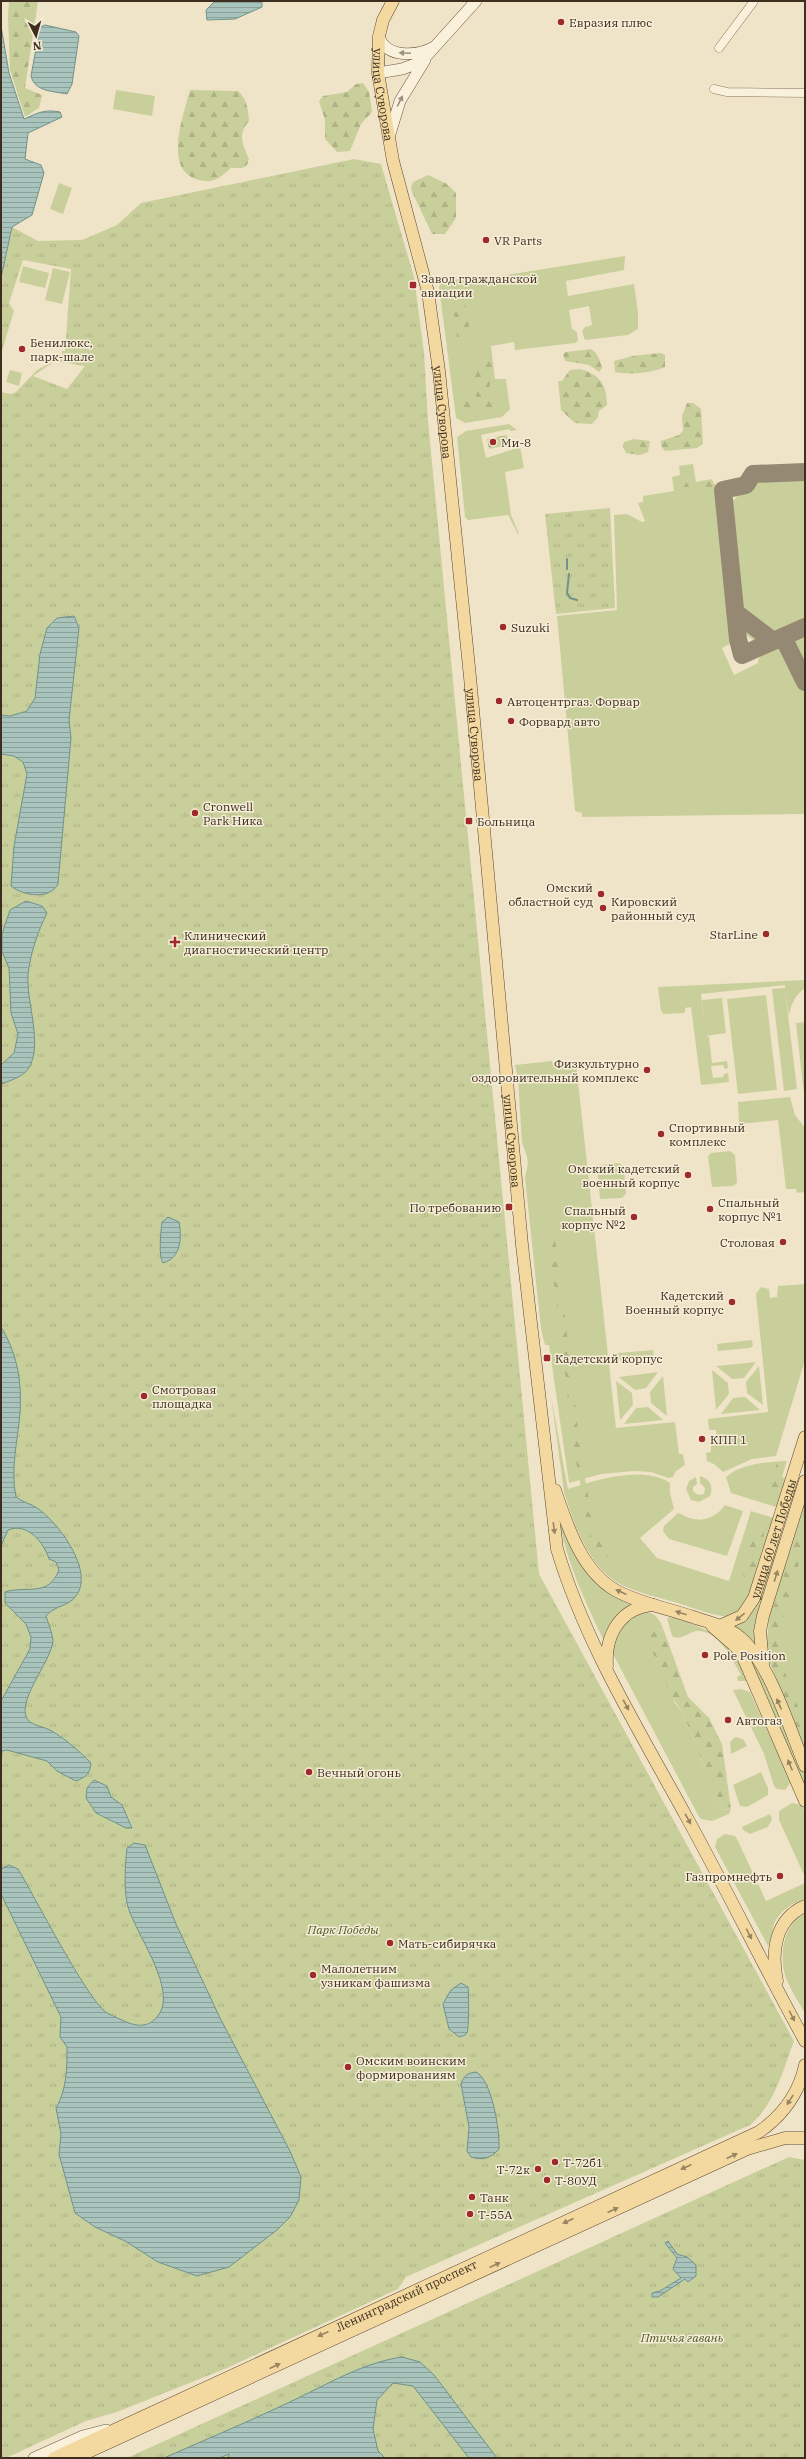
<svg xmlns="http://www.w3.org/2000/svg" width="806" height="2459" viewBox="0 0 806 2459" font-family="'IBM Plex Serif',serif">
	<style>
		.green { fill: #c9cf9b }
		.forest { fill: url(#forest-firs) }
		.park { fill: url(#park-tufts); fill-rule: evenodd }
		.water { fill: url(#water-rules); stroke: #6f938a }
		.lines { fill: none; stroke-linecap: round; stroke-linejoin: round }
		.stream { stroke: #6f938a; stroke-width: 2 }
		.taxiway { stroke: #968974; stroke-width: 18 }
		.street-casing { stroke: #8d765c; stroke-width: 9 }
		.secondary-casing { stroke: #6f573f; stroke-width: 12 }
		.primary-casing { stroke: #5b4430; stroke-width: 13 }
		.street { stroke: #faf1dc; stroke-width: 8 }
		.secondary { stroke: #faf1dc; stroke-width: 11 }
		.primary { stroke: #f3d9a0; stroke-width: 12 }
		.oneway { fill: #9c907e }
		.oneway2 { fill: #988460 }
		.poi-dot { fill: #9e2a2b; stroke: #f7eed8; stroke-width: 1.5 }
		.labels { text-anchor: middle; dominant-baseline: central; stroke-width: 3; stroke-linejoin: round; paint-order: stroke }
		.poi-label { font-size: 12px; fill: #3d2e20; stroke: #f7eed8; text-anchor: start }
		.street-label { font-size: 12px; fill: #3d2e20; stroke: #f7eed8 }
		.park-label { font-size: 12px; font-style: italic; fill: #4d5a26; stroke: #f7eed8 }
	</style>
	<defs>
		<pattern id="forest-firs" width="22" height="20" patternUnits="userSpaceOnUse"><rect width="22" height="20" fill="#c9cf9b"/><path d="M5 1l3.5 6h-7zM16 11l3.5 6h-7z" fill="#aeb285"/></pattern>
		<pattern id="park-tufts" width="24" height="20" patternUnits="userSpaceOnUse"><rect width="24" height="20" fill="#c9cf9b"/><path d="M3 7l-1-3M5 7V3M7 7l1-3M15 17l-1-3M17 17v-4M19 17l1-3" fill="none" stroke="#aeb285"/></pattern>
		<pattern id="water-rules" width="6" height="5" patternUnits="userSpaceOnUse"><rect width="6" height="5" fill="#a9c4bc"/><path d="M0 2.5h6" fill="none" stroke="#8ba098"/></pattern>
	</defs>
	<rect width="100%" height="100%" fill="#f0e4c8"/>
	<path class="green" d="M116,90L155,96L152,116L113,109Z
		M59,183L72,188L63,214L50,209Z
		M625,256L624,270L566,281L568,296L634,284L638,312V329L628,335L585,340L582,331L585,327L592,325L589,306L569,310L572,329L577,332L578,341L575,343L515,350L514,342L491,346L495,379H506L510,409L502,417L465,423L456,418L439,287L442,281L485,276L488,278Z
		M23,266L49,273L45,288L19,282Z
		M53,268L70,272L62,304L45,300Z
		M10,370L22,373L19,386L6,382Z
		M509,424L517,430L510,431L509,429L481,435L486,458L520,447L524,468L505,472L511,515L519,534H518L508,515L468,520L465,517L457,437L466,431Z
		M693,464L696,482L712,479L720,507L735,636L734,642L722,648L734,675L758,663V660L768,645L780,640L788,648L805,687V814L582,817V813L575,811L557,616L617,610L614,515L627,514L642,522L645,521L638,503L643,502V496L674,491L672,477L680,475L679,466Z
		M805,473V621L775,633L749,616L739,604L730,504L756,477Z
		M741,618L767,638C750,646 743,633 741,618Z
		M805,629V672L794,645L795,633Z
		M805,980V988C795,995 791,1004 789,1016L785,990L797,1089L784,1091L772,989L785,988V985L701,994L704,1021L702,1000L722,998L726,1033L706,1036L709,1037L712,1063L727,1061L728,1068L725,1069L723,1065L711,1066L713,1078L723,1077L724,1074L728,1073L729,1082L701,1085L691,1007L685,1008V1013L664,1014L661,1011L658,987Z
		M766,995L777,1090L738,1094L727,999Z
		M805,1022V1103L796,1023Z
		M552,1061L553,1066L576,1063L616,1428L675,1422L679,1454H683L685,1465L676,1471L673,1477L668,1478L651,1472L634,1471L601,1474L569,1483L549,1345H545L541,1329L525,1178C529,1160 529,1161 522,1143L518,1079L515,1065Z
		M790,1097L795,1115L805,1128V1192L797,1193L796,1189H786L778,1120L739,1124L738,1102Z
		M730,1151L735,1155L737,1183L733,1186L712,1187L708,1156L711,1153Z
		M619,1163L624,1167L626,1194L622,1198L600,1199L597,1167L600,1165Z
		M805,1284V1360L776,1456L752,1459L723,1472L714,1464L707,1461L706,1453L711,1452V1446L718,1444L716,1430H709L708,1419L768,1412L756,1294L761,1287L769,1289L770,1298L777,1297L778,1286Z
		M752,1340L753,1346L750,1348L718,1351L717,1344Z
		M653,1350L654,1357L621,1361L619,1358L618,1353Z
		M756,1362L744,1378L732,1379L716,1366Z
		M759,1366L763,1405L747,1393L746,1382Z
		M712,1370L728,1383L729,1394L716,1410Z
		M658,1372L646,1388L635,1390L619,1377Z
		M663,1376L667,1416L651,1403L650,1392Z
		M616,1381L632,1393L633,1405L620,1420Z
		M551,1396L568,1489C596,1480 643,1465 670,1483V1493L674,1509L640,1538L657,1558L729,1581L751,1511L774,1518L754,1589L743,1609L730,1617C712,1616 692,1607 674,1602C657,1597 638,1593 622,1585C589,1569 574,1524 564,1492Z
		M745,1397L760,1410L721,1414L733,1398Z
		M648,1407L663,1420L624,1424L636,1408Z
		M787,1461L782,1477L785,1478L783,1493L776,1507L731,1493L726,1477C742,1463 767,1462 787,1461Z
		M700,1476C710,1479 714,1487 710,1496L699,1502L691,1500L686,1489L689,1481L696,1477L697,1484L693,1487V1491L698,1495L704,1494L705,1488L700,1483Z
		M805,1499V1748C788,1706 763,1664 769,1617Z
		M725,1505L743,1511L727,1556L669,1539L663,1531L664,1526L678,1513C682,1514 686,1517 690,1518C704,1523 717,1516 725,1505Z
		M558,1513L569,1538L622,1600L631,1604L620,1615L603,1639C583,1597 565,1559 558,1513Z
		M777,1540L783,1542L756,1647L732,1628L744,1621Z
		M648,1612C658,1615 660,1621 664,1631L657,1628L654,1656L660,1660L675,1703L683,1713L703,1764L717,1777C713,1791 716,1798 724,1810L731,1809L729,1814L712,1821L701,1819L698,1815L613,1654C614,1631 625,1615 648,1612Z
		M673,1617C717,1632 728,1639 748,1681H738L737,1677L741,1675C732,1659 720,1632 699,1631C690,1630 680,1642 672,1636L667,1618Z
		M751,1657L763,1676L805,1777V1791L753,1667Z
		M741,1689L750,1692C763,1723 778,1751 791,1782L785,1790L777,1789L774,1786L764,1754L733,1690Z
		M735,1737L743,1739L747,1746L731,1754L730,1742Z
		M761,1772L768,1788V1795L747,1807L740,1806L733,1785Z
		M792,1803L801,1805L805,1811V1877L779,1820V1811Z
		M770,1814L772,1819L768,1827L750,1834L743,1830L742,1827Z
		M725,1834L735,1836L738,1841L766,1901L805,1883V1899C792,1903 779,1911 774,1924C772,1931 772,1939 768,1946L715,1847L717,1839Z
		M805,1912V2013C798,2002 791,1990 786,1978C778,1955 784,1924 805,1912Z"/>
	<path class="forest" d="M9,1H38L25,88L42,95L39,108L25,117L10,70L8,16Z
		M363,83L369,92L372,112L361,124L350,151L337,152L325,139V120L319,101L323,96L347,92L356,84Z
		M190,90L238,91C247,99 248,109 249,121C237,135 243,144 249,159L247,165L242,168H231C220,178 212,185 196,179C163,168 184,114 190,90Z
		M428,175L447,184L456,193V218L445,234H432L413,194L411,188L413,182Z
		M457,287L463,289V302L469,314V337L462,345L458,342L451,293Z
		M591,349C598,353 600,360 602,368L599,372L589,365L565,361L563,354L566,352Z
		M660,353L665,355V367C652,373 629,375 615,372L614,361L633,356Z
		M483,356L489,357C498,373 489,376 490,388C490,397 495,404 495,414L488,418L482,417C477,406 478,395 471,384L476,360Z
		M580,369C599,374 607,384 607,405L599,411L598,417L592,424L575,423L561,410L558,381H562L570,370Z
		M465,398L473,402L476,419L472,420L466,418L463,403Z
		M687,403H693L701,409L703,444L697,448L665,451L661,446V441L679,435L683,431L682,416Z
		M507,435L509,445L489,449L487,439Z
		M634,439L650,441L648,452L640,455L626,453L623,447L624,442Z
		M680,478L687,483L692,492L688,496L676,488L675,484Z
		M710,481L718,487L720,497L715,502L707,500L703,493L704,482Z
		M550,1227L554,1231C561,1282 567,1333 573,1384C580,1446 584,1513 614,1569L611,1573L592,1548L573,1445L561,1336L547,1232Z
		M777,1463L782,1466L776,1500L769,1503L767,1493Z
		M805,1510V1542L779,1633V1650L788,1683L805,1723V1751L777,1684L765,1648L771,1615Z
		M760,1524C770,1537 759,1571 747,1581L742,1572L756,1525Z
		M654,1627L664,1631L688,1697L709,1718L722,1744L731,1809L724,1810C716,1798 713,1791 716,1777L703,1764L683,1713L670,1694L660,1666V1660L654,1656L647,1633Z"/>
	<path class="park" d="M354,159L381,164L383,171L414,277L424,352L428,421L539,1574L794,2041C783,2070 775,2104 750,2125L406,2277L398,2289L227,2368L117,2412L86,2421L6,2458H1V392L11,394L16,392L37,370L54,361L55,354L62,355V351H65L71,269L23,260L9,303L14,311L1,354V278L12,227L38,241L82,240L117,225L141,203ZM55,361L85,366L67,389L33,376Z
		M610,508L615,608L556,614L545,514Z
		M789,2157L805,2160V2458H127Z"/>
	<path class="water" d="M215,1H262V7L235,19L207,20L206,10Z
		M45,25L76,32L79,36L72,84L67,94C53,91 35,92 31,76L40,27Z
		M1,26L9,73L24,119C38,113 44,109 60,112L62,117L28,133L25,159L41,165L44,173L32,215L12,227L1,278Z
		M74,616L79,628L69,720L71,738L58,884C50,900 23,896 11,886L14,846L27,774L23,762L14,756L1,754V715L10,716L27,711L35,698L40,654L47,628L57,618Z
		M26,901L42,906L47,913C38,931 30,954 28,975C26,1002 44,1046 28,1069C23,1077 9,1081 1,1084V1065L14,1053L18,1034L11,1013L9,968L2,952V934L10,910Z
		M168,1217L179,1222C182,1238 181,1258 163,1263C158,1257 161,1230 162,1222Z
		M1,1327C17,1353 22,1381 20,1412C18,1440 10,1469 16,1497C22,1502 31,1504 37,1508C58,1522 95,1571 76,1596C68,1607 55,1605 46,1616C48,1623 52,1632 53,1640C53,1660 11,1706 30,1722C36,1726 44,1727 50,1730C66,1739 79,1751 91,1763C90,1774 86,1777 76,1781L57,1771L47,1761L7,1750L2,1751L1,1766V1701L30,1649L31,1637L26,1624L5,1603V1592C27,1585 48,1598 59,1570L56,1562L49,1559C44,1543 28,1522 8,1530L1,1546Z
		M94,1780L107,1786L111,1797L122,1805L132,1828H126L96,1813L86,1798L87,1788Z
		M134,1843L145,1845L176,1924L220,2018L290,2151L301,2177L299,2200L290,2217L277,2230L229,2267L197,2276L158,2262L125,2241L95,2227L75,2213L59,2154L61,2134L56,2108C67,2089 67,2068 67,2047L60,2037L61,2017L1,1894V1869L9,1865L18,1869C33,1893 91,2008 109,2014C118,2018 128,2024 137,2025C143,2026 150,2024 154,2020C184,1995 133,1932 127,1903C124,1886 125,1866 127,1848Z
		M461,1983L468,1987C469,1993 469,2028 467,2033C465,2036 462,2036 459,2037L449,2029L443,2004L451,1990Z
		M476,2072C492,2080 500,2131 499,2149C491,2158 483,2161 471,2157L467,2151L469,2127L461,2084C464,2075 468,2073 476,2072Z
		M668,2241L677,2254L687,2257L696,2265V2276L688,2282L685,2279L658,2297H652V2293L660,2291L681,2278L673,2269L677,2258L665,2243Z
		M402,2357L420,2362L434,2375L497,2458H469L413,2386L393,2383L377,2400L373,2429L378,2451L385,2458H228L229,2454L219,2458H164C207,2439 250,2421 292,2401C328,2384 362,2363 402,2357Z"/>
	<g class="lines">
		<path class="stream" d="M567,559V569
			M569,574L567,593L570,598L577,600"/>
		<path class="taxiway" d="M805,472L753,474L746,485L723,490L738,639L742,655L805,627
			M735,612L773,641
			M783,637L805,682"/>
		<defs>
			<path id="street" d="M719,48L754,1
				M714,89L727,92L805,93"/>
			<path id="secondary" d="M379,36C385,59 418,56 434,47
				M378,73L402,69L421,62L476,1
				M390,134L400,101L425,60
				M34,2458L83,2436L106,2430"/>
			<g id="primary">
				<path id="s1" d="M393,1L383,20L379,36L378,73L393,161L428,292L439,371L470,677L522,1245L557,1549C585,1643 639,1730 686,1816C727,1890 764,1967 805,2041"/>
				<path d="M555,1490C567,1525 581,1570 615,1590C638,1603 667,1608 693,1617C711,1623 729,1626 744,1641C771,1668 790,1730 805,1766"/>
				<path id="s2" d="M722,1625L742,1616L754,1598L805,1437"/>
				<path d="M712,1626L736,1647L743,1657L805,1801"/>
				<path d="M763,1664L760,1631L763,1616L805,1481"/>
				<path d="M607,1666C605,1634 621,1607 654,1605"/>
				<path d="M777,1981C771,1952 775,1919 805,1906"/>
				<path id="s3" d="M54,2458L759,2132C783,2115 799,2094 805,2065"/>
				<path d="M75,2458L747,2149L785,2138H805"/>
			</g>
		</defs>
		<use href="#street" class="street-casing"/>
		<use href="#secondary" class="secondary-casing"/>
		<use href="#primary" class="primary-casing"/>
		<use href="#street" class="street"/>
		<use href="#secondary" class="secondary"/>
		<use href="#primary" class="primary"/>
	</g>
	<defs><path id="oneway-solid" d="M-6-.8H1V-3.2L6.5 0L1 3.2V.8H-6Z"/></defs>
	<g class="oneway">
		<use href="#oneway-solid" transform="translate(405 53) rotate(-177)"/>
		<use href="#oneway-solid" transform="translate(400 101) rotate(-63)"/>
	</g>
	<g class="oneway2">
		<use href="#oneway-solid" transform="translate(554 1528) rotate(82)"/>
		<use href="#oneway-solid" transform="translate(776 1576) rotate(-73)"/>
		<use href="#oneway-solid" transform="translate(621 1592) rotate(-155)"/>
		<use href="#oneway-solid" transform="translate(681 1613) rotate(-162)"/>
		<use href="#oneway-solid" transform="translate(740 1617) rotate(141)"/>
		<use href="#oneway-solid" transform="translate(779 1704) rotate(-113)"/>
		<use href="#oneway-solid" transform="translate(626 1705) rotate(61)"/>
		<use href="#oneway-solid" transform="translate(790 1765) rotate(-113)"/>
		<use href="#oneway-solid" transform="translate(688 1819) rotate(61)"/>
		<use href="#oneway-solid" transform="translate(749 1934) rotate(63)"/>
		<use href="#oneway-solid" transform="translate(792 2016) rotate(62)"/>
		<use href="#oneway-solid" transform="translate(790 2100) rotate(122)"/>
		<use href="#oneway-solid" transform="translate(732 2156) rotate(-25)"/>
		<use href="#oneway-solid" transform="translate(686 2167) rotate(155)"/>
		<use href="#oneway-solid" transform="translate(613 2210) rotate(-25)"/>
		<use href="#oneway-solid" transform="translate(568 2221) rotate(155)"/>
		<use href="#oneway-solid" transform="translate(495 2265) rotate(-25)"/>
		<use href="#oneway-solid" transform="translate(323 2334) rotate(155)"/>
		<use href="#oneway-solid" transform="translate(275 2366) rotate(-25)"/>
	</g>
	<g class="poi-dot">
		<circle cx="561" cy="22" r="4"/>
		<circle cx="486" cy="240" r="4"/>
		<rect x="409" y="281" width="8" height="8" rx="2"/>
		<circle cx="22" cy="349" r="4"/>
		<circle cx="493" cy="442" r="4"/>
		<circle cx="503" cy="627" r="4"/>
		<circle cx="499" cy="701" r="4"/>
		<circle cx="511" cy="721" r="4"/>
		<circle cx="195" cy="813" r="4"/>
		<rect x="465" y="817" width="8" height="8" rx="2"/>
		<circle cx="601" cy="894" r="4"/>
		<circle cx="603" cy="908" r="4"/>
		<circle cx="766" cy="934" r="4"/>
		<path d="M173 936h4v4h4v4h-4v4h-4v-4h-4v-4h4z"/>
		<circle cx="647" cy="1070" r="4"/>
		<circle cx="661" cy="1134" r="4"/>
		<circle cx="688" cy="1175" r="4"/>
		<rect x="505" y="1203" width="8" height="8" rx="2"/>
		<circle cx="710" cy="1209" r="4"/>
		<circle cx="634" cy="1217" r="4"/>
		<circle cx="783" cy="1242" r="4"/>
		<circle cx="732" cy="1302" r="4"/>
		<rect x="543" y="1354" width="8" height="8" rx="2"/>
		<circle cx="144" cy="1396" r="4"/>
		<circle cx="702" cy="1439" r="4"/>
		<circle cx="705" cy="1655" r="4"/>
		<circle cx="728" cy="1720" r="4"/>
		<circle cx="309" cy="1772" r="4"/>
		<circle cx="780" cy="1876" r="4"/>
		<circle cx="390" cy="1943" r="4"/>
		<circle cx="313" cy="1975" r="4"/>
		<circle cx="348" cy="2067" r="4"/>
		<circle cx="555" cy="2162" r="4"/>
		<circle cx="538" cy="2169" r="4"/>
		<circle cx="547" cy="2180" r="4"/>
		<circle cx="472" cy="2197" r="4"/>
		<circle cx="470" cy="2214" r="4"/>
	</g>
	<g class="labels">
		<g class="poi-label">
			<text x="569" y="22">Евразия плюс</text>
			<text x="494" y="240">VR Parts</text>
			<text x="421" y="278">Завод гражданской<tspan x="421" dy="14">авиации</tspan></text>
			<text x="30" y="342">Бенилюкс,<tspan x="30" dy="14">парк-шале</tspan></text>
			<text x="501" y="442">Ми-8</text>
			<text x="511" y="627">Suzuki</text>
			<text x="507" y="701">Автоцентргаз. Форвар</text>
			<text x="519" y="721">Форвард авто</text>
			<text x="203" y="806">Cronwell<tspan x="203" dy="14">Park Ника</tspan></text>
			<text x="477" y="821">Больница</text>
			<text x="593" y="887" text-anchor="end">Омский<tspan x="593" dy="14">областной суд</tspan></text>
			<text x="611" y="901">Кировский<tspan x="611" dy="14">районный суд</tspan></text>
			<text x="758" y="934" text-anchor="end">StarLine</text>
			<text x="184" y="935">Клинический<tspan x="184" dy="14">диагностический центр</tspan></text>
			<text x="639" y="1063" text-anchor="end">Физкультурно<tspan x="639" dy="14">оздоровительный комплекс</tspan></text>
			<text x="669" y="1127">Спортивный<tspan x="669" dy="14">комплекс</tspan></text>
			<text x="680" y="1168" text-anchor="end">Омский кадетский<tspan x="680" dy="14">военный корпус</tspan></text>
			<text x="718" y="1202">Спальный<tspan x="718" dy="14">корпус №1</tspan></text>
			<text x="501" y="1207" text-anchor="end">По требованию</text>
			<text x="626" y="1210" text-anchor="end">Спальный<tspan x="626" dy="14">корпус №2</tspan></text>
			<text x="775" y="1242" text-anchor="end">Столовая</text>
			<text x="724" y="1295" text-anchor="end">Кадетский<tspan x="724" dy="14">Военный корпус</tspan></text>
			<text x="555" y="1358">Кадетский корпус</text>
			<text x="152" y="1389">Смотровая<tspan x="152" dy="14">площадка</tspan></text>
			<text x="710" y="1439">КПП 1</text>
			<text x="713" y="1655">Pole Position</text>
			<text x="736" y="1720">Автогаз</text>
			<text x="317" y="1772">Вечный огонь</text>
			<text x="772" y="1876" text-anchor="end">Газпромнефть</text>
			<text x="398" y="1943">Мать-сибирячка</text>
			<text x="321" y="1968">Малолетним<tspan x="321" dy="14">узникам фашизма</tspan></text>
			<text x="356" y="2060">Омским воинским<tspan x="356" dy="14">формированиям</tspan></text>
			<text x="563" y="2162">Т-72б1</text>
			<text x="530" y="2169" text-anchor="end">Т-72к</text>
			<text x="555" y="2180">Т-80УД</text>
			<text x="480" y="2197">Танк</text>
			<text x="478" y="2214">Т-55А</text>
		</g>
		<g class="street-label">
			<text stroke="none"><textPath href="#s1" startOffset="97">улица Суворова</textPath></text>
			<text stroke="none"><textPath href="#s1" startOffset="421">улица Суворова</textPath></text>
			<text stroke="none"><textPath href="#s1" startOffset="745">улица Суворова</textPath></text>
			<text stroke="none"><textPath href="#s1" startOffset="1153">улица Суворова</textPath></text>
			<text stroke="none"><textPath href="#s2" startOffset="106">улица 60 лет Победы</textPath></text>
			<text stroke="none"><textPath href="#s3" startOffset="388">Ленинградский проспект</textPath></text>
		</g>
		<g class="park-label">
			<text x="343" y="1929">Парк Победы</text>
			<text x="682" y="2337">Птичья гавань</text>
		</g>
	</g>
	<rect width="806" height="2459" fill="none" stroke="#3d2e20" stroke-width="4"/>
	<g transform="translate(36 36) rotate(174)" stroke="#f7eed8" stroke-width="3" paint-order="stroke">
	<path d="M0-3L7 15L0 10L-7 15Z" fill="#3d2e20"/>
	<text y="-6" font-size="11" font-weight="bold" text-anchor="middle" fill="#3d2e20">N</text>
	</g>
</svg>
